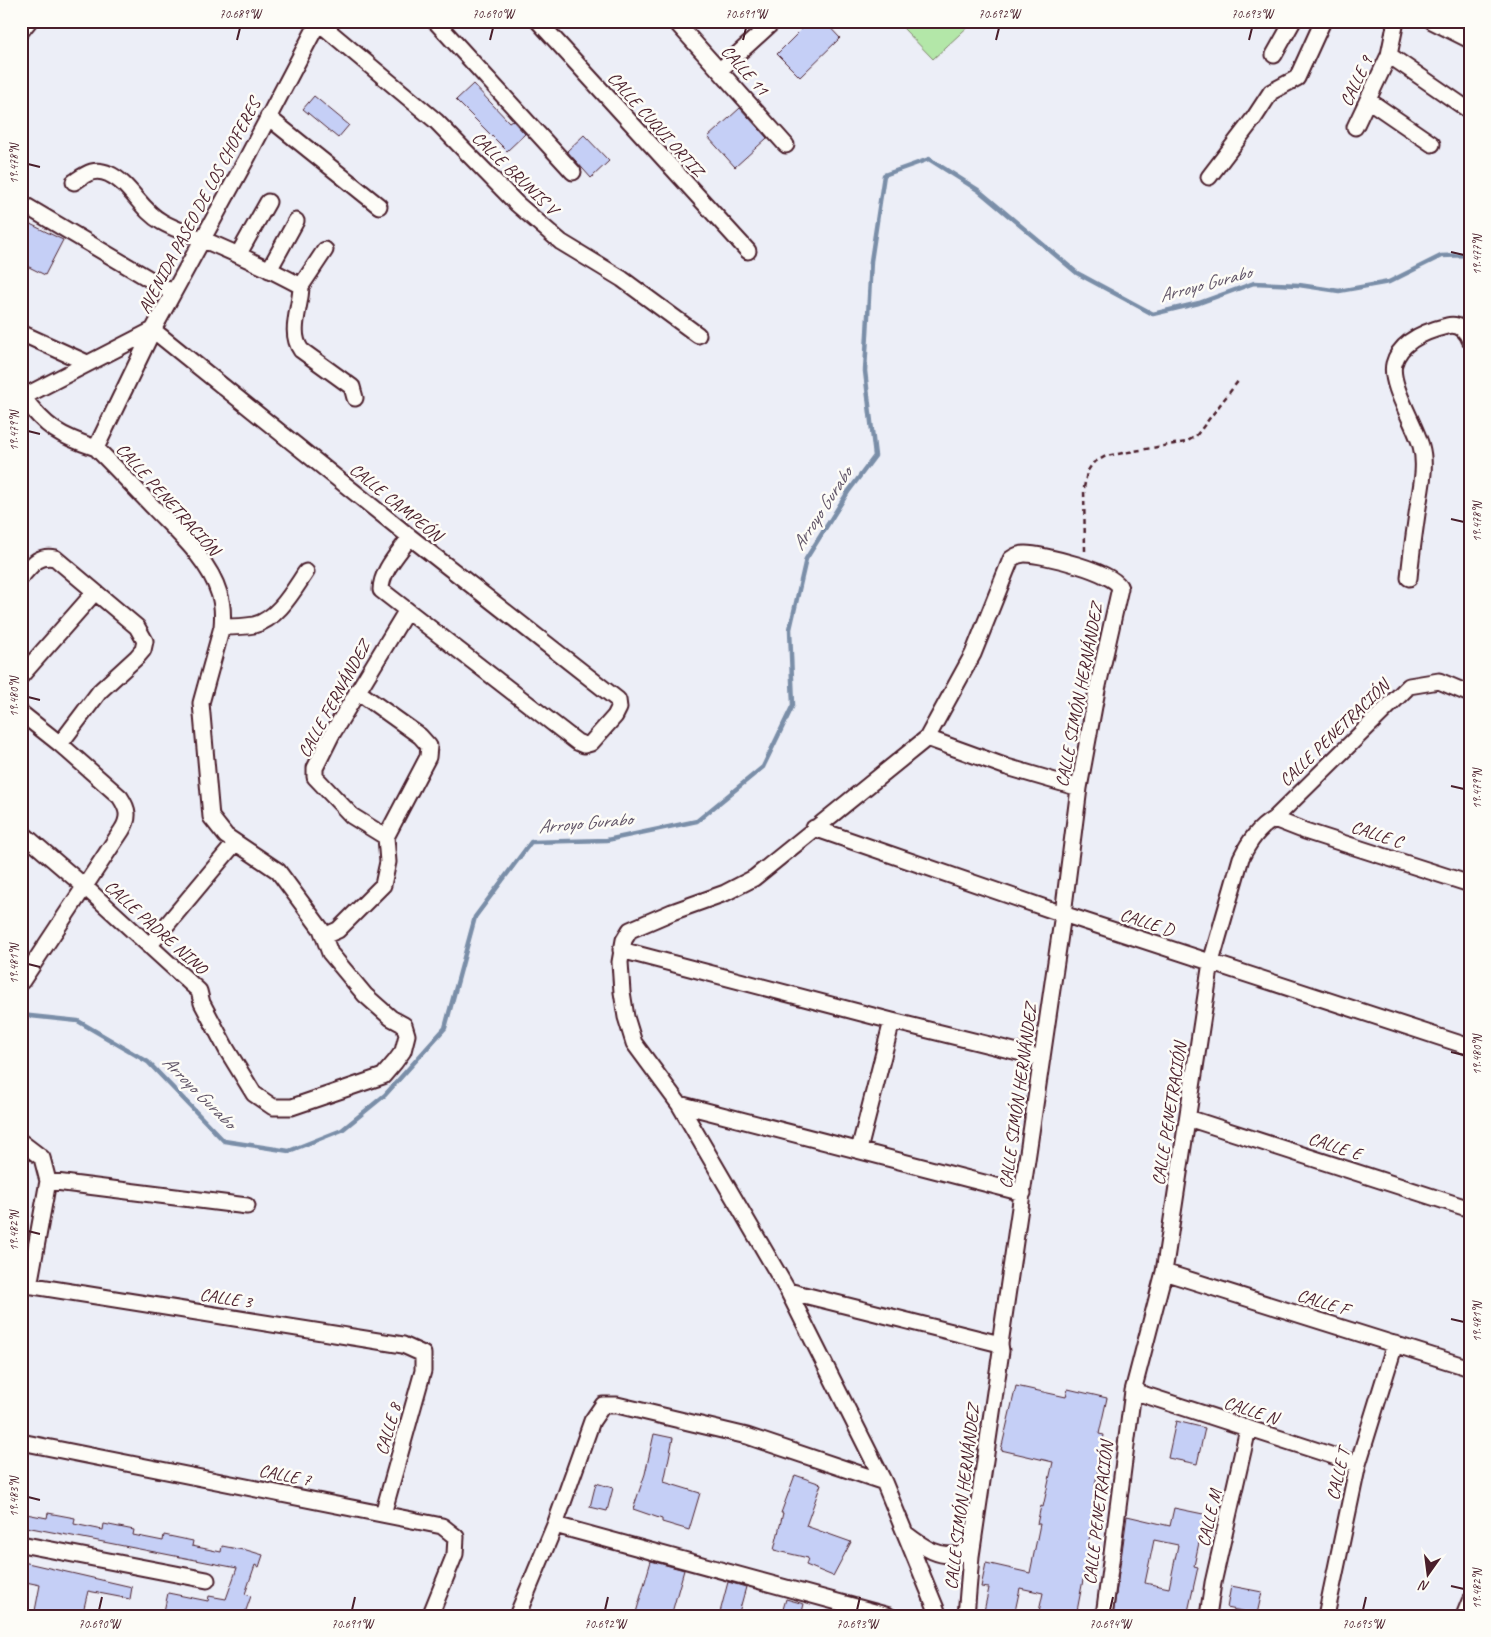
<svg xmlns="http://www.w3.org/2000/svg" width="1491" height="1637" viewBox="0 0 1491 1637" font-family="Caveat,sans-serif">
	<style>
		.green { fill: #b3e7a8; stroke: #7e836a }
		.lines { fill: none; stroke-linecap: round; stroke-linejoin: round }
		.stream { stroke: #7a8ea8; stroke-width: 4.5 }
		.building { fill: #c5cff6; stroke: #4a1f2b; fill-rule: evenodd }
		.minor-casing { stroke: #4a1f2b; stroke-width: 19 }
		.path { stroke: #4a1f2b; stroke-width: 2.5; stroke-dasharray: 5 4; stroke-linecap: butt }
		.minor { stroke: #fdfcf7; stroke-width: 15 }
		.ticks { fill: none; stroke: #4a1f2b; stroke-width: 2 }
		.labels { text-anchor: middle; dominant-baseline: central; stroke-width: 5; stroke-linejoin: round; paint-order: stroke }
		.street-label { font-size: 18px; fill: #4a1f2b; stroke: #fdfcf7 }
		.water-label { font-size: 19px; font-style: italic; fill: #625669; stroke: #fdfcf7 }
		.neatline { fill: none; stroke: #4a1f2b; stroke-width: 2 }
		.ticks-label { font-size: 12px; text-anchor: middle; fill: #4a1f2b }
	</style>
	<rect width="100%" height="100%" fill="#eceef7"/>
	<filter id="ink" filterUnits="userSpaceOnUse"><feTurbulence type="fractalNoise" baseFrequency=".02" numOctaves="2"/><feDisplacementMap in="SourceGraphic" scale="10" xChannelSelector="R" yChannelSelector="G"/><feConvolveMatrix kernelMatrix="1 2 1 2 8 2 1 2 1" color-interpolation-filters="sRGB"/></filter>
	<g filter="url(#ink)">
		<path class="green" d="M910,21H974L933,59L903,28Z"/>
		<g class="lines">
			<path class="stream" d="M21,1015L78,1021L148,1062L224,1141L289,1151L342,1130L385,1095L445,1028L475,917L531,842L607,840L697,821L763,767L793,705L790,629L806,559L848,492L875,456L865,371L871,261L884,175L929,159L978,190L1077,273L1153,314L1199,303L1254,283L1299,285L1339,291L1389,282L1441,256L1470,255"/>
		</g>
		<path class="building" d="M810,21H824L840,38L800,77L777,54Z
			M473,84L509,122L512,120L525,134L507,151L456,100Z
			M314,96L349,125L338,138L303,109Z
			M740,108L767,138L735,167L708,137Z
			M584,135L609,161L591,178L567,151Z
			M26,222L63,240L45,275L21,263V231Z
			M1016,1386L1066,1397L1068,1389L1107,1398L1099,1434L1104,1435L1095,1486L1098,1487L1092,1517L1094,1518L1088,1544H1090L1076,1616H1038L1043,1593L1020,1588L1014,1616H983L989,1588L981,1587L986,1563L1030,1573L1040,1524H1037L1041,1506L1043,1507L1053,1462L1001,1450Z
			M1176,1421L1205,1428L1197,1464L1168,1458Z
			M654,1434L673,1438L664,1482L700,1493L689,1530L662,1522V1519L633,1509L645,1474Z
			M795,1475L821,1484L806,1526L851,1542L833,1576L806,1565L808,1558L774,1550L783,1513H781Z
			M596,1483L613,1488L607,1511L590,1507Z
			M1174,1508L1208,1515L1204,1534L1201,1533L1194,1566L1198,1567L1187,1616H1113L1127,1516L1170,1526ZM1154,1540L1178,1545L1169,1588L1145,1583Z
			M21,1513L47,1518L48,1513L75,1518L74,1524L103,1530L104,1524L134,1530L133,1535L163,1541L164,1535L193,1541L192,1546L221,1552L222,1546L243,1550V1549L263,1555L259,1567L255,1565L245,1594L251,1596L244,1616H163L168,1593L208,1601L209,1596L226,1599L237,1568L21,1526Z
			M651,1561L684,1570L671,1616H635Z
			M23,1562L132,1587L130,1599L88,1591L82,1616H34L40,1585L21,1581Z
			M728,1582L746,1587L738,1616H719Z
			M1231,1586L1262,1592L1257,1614L1227,1608Z
			M786,1599L804,1604L801,1616H781Z"/>
		<g class="lines">
			<defs>
				<path id="minor" d="M435,21L573,172
					M538,21L748,251
					M675,21L786,145
					M1432,21L1470,40
					M318,22L436,121L517,204L561,242L622,279L698,335
					M21,31L29,21
					M1274,55L1293,21
					M1389,55L1470,111
					M720,70L774,21
					M1368,100L1432,144
					M268,117L379,206
					M1355,127L1389,55L1396,21
					M1209,177L1254,118L1271,92L1297,78L1323,21
					M74,182C86,174 94,167 109,174C130,183 141,211 162,222C176,230 190,234 204,240C237,254 270,269 301,286C301,307 288,332 301,350L352,387L355,398
					M21,203L173,293
					M238,255L268,202
					M269,270L296,221
					M301,286L325,250
					M153,330L410,537L618,700L619,708L615,716L591,743L584,745L577,742L381,590C381,571 399,553 410,537
					M21,333L87,363
					M23,397C46,428 60,436 96,448
					M21,398L153,330
					M21,577C31,566 38,554 55,558L137,627L145,641L143,650L137,657L100,691L60,744
					M1409,578C1411,556 1414,535 1417,514C1420,492 1427,467 1421,446C1415,424 1389,384 1394,364C1400,341 1426,331 1447,326C1458,323 1466,330 1470,340
					M222,627C232,627 243,627 254,625C278,619 293,591 306,572
					M21,676L95,592
					M21,713L60,744L120,797C128,809 130,817 122,830L22,981
					M927,738L1007,767L1079,788
					M1274,819L1305,831L1470,884
					M814,828L1063,914L1470,1047
					M21,832L84,886L199,991L202,1003L227,1050L254,1094L273,1107H292L383,1076L395,1062L403,1051L407,1035L404,1025L391,1018L365,995L330,953L321,929L278,871L226,836L211,817L201,703L222,627C223,616 223,604 219,593C209,560 178,533 155,509C135,488 116,468 96,448L153,330L247,158L319,21
					M386,837L352,816L315,777V768L332,734L407,610
					M324,936L338,930L383,885L388,862L386,837L428,757L429,746L420,736L357,691
					M149,946L235,843
					M621,950L892,1021L1042,1058
					M679,1104L1023,1193
					M1188,1118L1470,1209
					M21,1142L42,1158L48,1181L29,1286
					M859,1150L892,1021
					M48,1181L247,1206
					M1164,1272L1470,1368
					M21,1284L403,1345L423,1354V1371L383,1514
					M788,1291L1000,1344
					M1133,1391L1358,1464
					M21,1442L442,1526L456,1537L455,1554L430,1616
					M555,1525L889,1616
					M906,1534C923,1547 940,1560 963,1553L973,1540
					M21,1544L207,1580
					M517,1616L555,1525L592,1421L603,1405H617L747,1436L884,1482
					M939,1616L884,1482L788,1291L679,1104L634,1043L626,1017L622,992L620,962L624,940L630,930L672,912L725,893L754,878L927,738L973,654L1011,559C1015,556 1020,554 1025,554C1042,554 1116,572 1120,588L1097,690L1079,788L1063,914L1000,1344L1001,1351L971,1556L966,1616
					M1104,1616L1133,1391L1164,1272L1211,962L1241,858C1249,842 1258,828 1274,819L1409,686L1439,681L1470,694
					M1208,1616L1213,1583L1248,1429
					M1326,1616L1358,1464L1395,1344
					M1464,1616L1470,1601"/>
			</defs>
			<use href="#minor" class="minor-casing"/>
			<path class="path" d="M1085,551L1084,488L1087,472L1093,463L1106,456L1186,442L1196,436L1239,380"/>
			<use href="#minor" class="minor"/>
		</g>
	</g>
	<path class="ticks" d="M237,40L240,28M490,40L493,28M743,40L746,28M996,40L999,28M1249,40L1252,28M28,164L40,167M1451,252L1464,255M28,431L40,434M1451,519L1464,522M28,697L40,700M1451,786L1464,789M28,964L40,967M1451,1052L1464,1055M28,1231L40,1234M1451,1319L1464,1322M28,1497L40,1500M1451,1586L1464,1589M99,1610L102,1597M352,1610L355,1597M605,1610L608,1597M857,1610L860,1597M1110,1610L1113,1597M1363,1610L1366,1597"/>
	<g class="labels">
		<g class="street-label">
			<text transform="translate(745 70) rotate(48)">CALLE 11</text>
			<text transform="translate(1356 81) rotate(-65)">CALLE 9</text>
			<text transform="translate(656 124) rotate(48)">CALLE CUQUI ORTIZ</text>
			<text transform="translate(515 173) rotate(44)">CALLE BRUNIS V</text>
			<text transform="translate(199 206) rotate(-62)">AVENIDA PASEO DE LOS CHOFERES</text>
			<text transform="translate(168 499) rotate(48)">CALLE PENETRACIÓN</text>
			<text transform="translate(396 502) rotate(39)">CALLE CAMPEÓN</text>
			<text transform="translate(1079 695) rotate(-79)">CALLE SIMÓN HERNÁNDEZ</text>
			<text transform="translate(334 699) rotate(-61)">CALLE FERNÁNDEZ</text>
			<text transform="translate(1334 733) rotate(-44)">CALLE PENETRACIÓN</text>
			<text transform="translate(1377 834) rotate(18)">CALLE C</text>
			<text transform="translate(1147 922) rotate(18)">CALLE D</text>
			<text transform="translate(156 927) rotate(42)">CALLE PADRE NINO</text>
			<text transform="translate(1018 1096) rotate(-82)">CALLE SIMÓN HERNÁNDEZ</text>
			<text transform="translate(1169 1114) rotate(-81)">CALLE PENETRACIÓN</text>
			<text transform="translate(1335 1146) rotate(18)">CALLE E</text>
			<text transform="translate(226 1298) rotate(9)">CALLE 3</text>
			<text transform="translate(1323 1302) rotate(17)">CALLE F</text>
			<text transform="translate(1251 1410) rotate(18)">CALLE N</text>
			<text transform="translate(388 1429) rotate(-74)">CALLE 8</text>
			<text transform="translate(1338 1474) rotate(-77)">CALLE T</text>
			<text transform="translate(285 1475) rotate(11)">CALLE 7</text>
			<text transform="translate(962 1497) rotate(-83)">CALLE SIMÓN HERNÁNDEZ</text>
			<text transform="translate(1098 1513) rotate(-83)">CALLE PENETRACIÓN</text>
			<text transform="translate(1209 1518) rotate(-77)">CALLE M</text>
		</g>
		<g class="water-label">
			<text transform="translate(1205 284) rotate(-15)">Arroyo Gurabo</text>
			<text transform="translate(822 509) rotate(-57)">Arroyo Gurabo</text>
			<text transform="translate(585 823) rotate(-5)">Arroyo Gurabo</text>
			<text transform="translate(199 1092) rotate(45)">Arroyo Gurabo</text>
		</g>
	</g>
	<rect width="1491" height="1637" fill="none" stroke="#fdfcf7" stroke-width="55"/>
	<g transform="translate(1428 1574) rotate(194)" stroke="#fdfcf7" stroke-width="4" paint-order="stroke">
	<path d="M0-4L9 19L0 12L-9 19Z" fill="#4a1f2b"/>
	<text y="-8" font-size="14" font-weight="bold" text-anchor="middle" fill="#4a1f2b">N</text>
	</g>
	<rect x="28" y="28" width="1436" height="1582" class="neatline"/>
	<g class="ticks-label">
		<text x="240" y="18">70.689°W</text>
		<text x="493" y="18">70.690°W</text>
		<text x="746" y="18">70.691°W</text>
		<text x="999" y="18">70.692°W</text>
		<text x="1252" y="18">70.693°W</text>
		<text transform="translate(14 164) rotate(-90)" y="4">19.478°N</text>
		<text transform="translate(1477 255) rotate(-90)" y="4">19.477°N</text>
		<text transform="translate(14 431) rotate(-90)" y="4">19.479°N</text>
		<text transform="translate(1477 522) rotate(-90)" y="4">19.478°N</text>
		<text transform="translate(14 697) rotate(-90)" y="4">19.480°N</text>
		<text transform="translate(1477 789) rotate(-90)" y="4">19.479°N</text>
		<text transform="translate(14 964) rotate(-90)" y="4">19.481°N</text>
		<text transform="translate(1477 1055) rotate(-90)" y="4">19.480°N</text>
		<text transform="translate(14 1231) rotate(-90)" y="4">19.482°N</text>
		<text transform="translate(1477 1322) rotate(-90)" y="4">19.481°N</text>
		<text transform="translate(14 1497) rotate(-90)" y="4">19.483°N</text>
		<text transform="translate(1477 1589) rotate(-90)" y="4">19.482°N</text>
		<text x="99" y="1628">70.690°W</text>
		<text x="352" y="1628">70.691°W</text>
		<text x="605" y="1628">70.692°W</text>
		<text x="857" y="1628">70.693°W</text>
		<text x="1110" y="1628">70.694°W</text>
		<text x="1363" y="1628">70.695°W</text>
	</g>
</svg>
